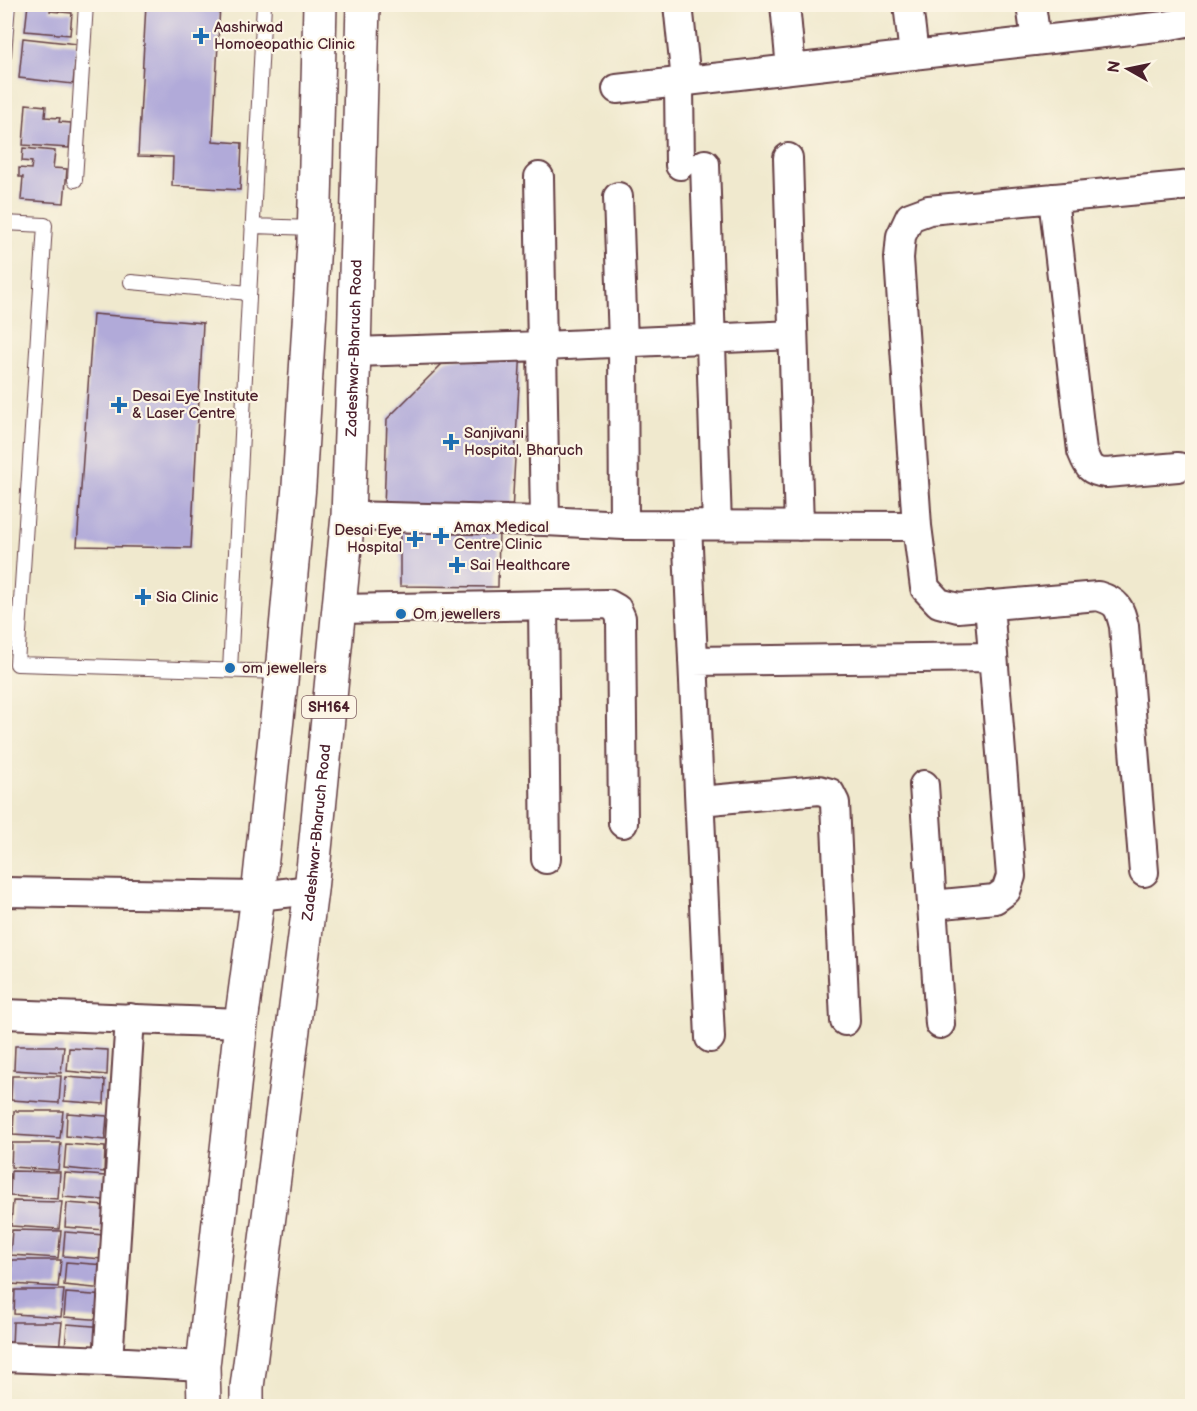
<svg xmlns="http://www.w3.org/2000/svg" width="1197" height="1411" viewBox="0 0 1197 1411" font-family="'Balsamiq Sans',sans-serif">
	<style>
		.building { fill: #b1aad9 }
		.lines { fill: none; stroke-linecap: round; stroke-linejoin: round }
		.lane-casing { stroke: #633d43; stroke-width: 16 }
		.street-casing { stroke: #633d43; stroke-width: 32 }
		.primary-casing { stroke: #633d43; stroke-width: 36 }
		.lane { stroke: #fff; stroke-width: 14 }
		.street { stroke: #fff; stroke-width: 28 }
		.primary { stroke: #fff; stroke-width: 33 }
		.poi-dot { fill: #1f6fb2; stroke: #fcf5e5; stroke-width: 2 }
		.labels { text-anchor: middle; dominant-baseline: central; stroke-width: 4.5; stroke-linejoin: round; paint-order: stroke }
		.shield { fill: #fcf5e5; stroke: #7f5f63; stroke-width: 1.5 }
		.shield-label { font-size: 14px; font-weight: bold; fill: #4a1f2b }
		.poi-label { font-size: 15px; fill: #4a1f2b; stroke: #fcf5e5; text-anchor: start }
		.street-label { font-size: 15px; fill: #4a1f2b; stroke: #fcf5e5 }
	</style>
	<rect width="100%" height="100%" fill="#fcf5e5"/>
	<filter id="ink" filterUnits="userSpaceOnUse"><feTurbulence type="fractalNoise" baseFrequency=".0167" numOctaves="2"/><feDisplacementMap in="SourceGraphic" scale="12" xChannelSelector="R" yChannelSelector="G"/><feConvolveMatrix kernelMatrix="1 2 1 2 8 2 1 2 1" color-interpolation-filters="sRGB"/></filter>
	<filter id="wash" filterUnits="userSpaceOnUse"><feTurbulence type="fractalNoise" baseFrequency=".008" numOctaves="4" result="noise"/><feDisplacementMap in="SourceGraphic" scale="24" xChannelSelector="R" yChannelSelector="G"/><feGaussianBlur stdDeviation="1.35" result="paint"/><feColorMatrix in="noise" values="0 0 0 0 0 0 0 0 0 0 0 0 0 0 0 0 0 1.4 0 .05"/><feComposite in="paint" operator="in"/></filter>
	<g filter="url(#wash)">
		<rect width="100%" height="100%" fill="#f0e9ce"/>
		<g id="blocks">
			<path class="building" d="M28,4H51L50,11L72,13L70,35L25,31Z
				M146,4H220L213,141L242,143L240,190L172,186L173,157L138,156Z
				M23,38L77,44L73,84L19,78Z
				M26,104L46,106L45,117L60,118L59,122L71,123L69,148L23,145Z
				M23,148L55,151L53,168L67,169L64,203L21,200L23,177H19V168L31,169L32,162L22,161Z
				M93,314L203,323L191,548L77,546Z
				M521,348L512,513L384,509L387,419L445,361Z
				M400,524L499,526L498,587L400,586Z
				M15,1046H64L61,1073L14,1070Z
				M69,1048L108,1050L107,1075L67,1071Z
				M12,1076H61L59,1103L11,1100Z
				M66,1077L105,1080L104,1104L64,1101Z
				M14,1111H63L60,1138L13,1135Z
				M67,1113L107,1116L105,1140L66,1136Z
				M12,1143H61L58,1170L11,1167Z
				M66,1144L105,1147L104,1172L64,1168Z
				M11,1171L60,1172L58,1199L10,1196Z
				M65,1173L105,1176L104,1200L63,1197Z
				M13,1201L62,1202L59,1229L11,1226Z
				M67,1203L106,1206L105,1230L65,1227Z
				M12,1230L61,1231L58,1258L10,1255Z
				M65,1232L104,1235L103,1259L63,1256Z
				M12,1260H61L58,1287L11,1284Z
				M66,1262L105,1265L104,1289L64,1285Z
				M15,1290H64L61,1317L14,1314Z
				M66,1293L106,1296L105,1320L64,1317Z
				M13,1322H62L59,1350L12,1347Z
				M67,1324L106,1327L105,1351L65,1348Z"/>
		</g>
	</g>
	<g filter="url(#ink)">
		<use href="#blocks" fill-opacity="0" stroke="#633d43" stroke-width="1.5"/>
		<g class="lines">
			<defs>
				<path id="lane" d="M4,55L8,4
					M75,180L86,4
					M4,223L45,225L17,664L282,672
					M252,226L314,228
					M131,282L249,293
					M230,670L264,4"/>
				<path id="street" d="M678,4L686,81L679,87L680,165
					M785,4L791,69
					M908,4L914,55
					M1031,4L1036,41
					M617,89L1165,26L1192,21
					M788,158L799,526
					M705,164L717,525
					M539,177L545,521
					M618,197L623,342L624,525
					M1053,198L1082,451C1088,466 1089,471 1106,473L1178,467
					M354,352L543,346L793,335
					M348,516L545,521L624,525L917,526
					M687,525L710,1038
					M543,606L546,859
					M339,609L608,604L617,609L621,618L623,823
					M693,661L993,657
					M924,785L940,1024
					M700,801L819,790L830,793L835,803L845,1021
					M1144,872L1124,626C1119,607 1118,602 1098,596L958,608L939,603L925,588L917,526L899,258L901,236L910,217L929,210L1192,185
					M4,892L258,896L311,890
					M932,905L995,899L1006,891L1011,876L989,605
					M4,1014L241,1023
					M4,1357L108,1361L203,1366
					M108,1361L130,1018"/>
				<g id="primary">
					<path d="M204,1406L203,1366L241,1023L258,896L282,672L299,486L314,243L320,4"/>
					<path id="s1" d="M247,1406V1387L311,890L348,516L354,352L363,4"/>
				</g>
			</defs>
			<use href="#lane" class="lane-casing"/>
			<use href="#street" class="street-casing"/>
			<use href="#primary" class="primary-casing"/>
			<use href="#lane" class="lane"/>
			<use href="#street" class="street"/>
			<use href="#primary" class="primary"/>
		</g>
	</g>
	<g class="poi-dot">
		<path d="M198 27h6v6h6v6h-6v6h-6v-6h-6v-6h6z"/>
		<path d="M116 396h6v6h6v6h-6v6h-6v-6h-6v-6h6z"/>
		<path d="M448 433h6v6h6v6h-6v6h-6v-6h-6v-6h6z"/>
		<path d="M438 527h6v6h6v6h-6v6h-6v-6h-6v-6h6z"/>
		<path d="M412 530h6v6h6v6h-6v6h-6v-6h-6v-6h6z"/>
		<path d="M454 556h6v6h6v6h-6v6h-6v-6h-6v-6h6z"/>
		<path d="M140 588h6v6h6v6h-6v6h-6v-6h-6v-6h6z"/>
		<circle cx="401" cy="614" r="6"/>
		<circle cx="230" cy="668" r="6"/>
	</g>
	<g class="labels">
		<rect class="shield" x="302" y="696" width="54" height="22" rx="4.5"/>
		<g class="shield-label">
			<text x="329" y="707">SH164</text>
		</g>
		<g class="poi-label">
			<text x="214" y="27">Aashirwad<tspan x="214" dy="17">Homoeopathic Clinic</tspan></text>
			<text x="132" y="396">Desai Eye Institute<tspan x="132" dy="17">&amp; Laser Centre</tspan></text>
			<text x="464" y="433">Sanjivani<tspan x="464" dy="17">Hospital, Bharuch</tspan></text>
			<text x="454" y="527">Amax Medical<tspan x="454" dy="17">Centre Clinic</tspan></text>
			<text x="402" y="530" text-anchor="end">Desai Eye<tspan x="402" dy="17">Hospital</tspan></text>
			<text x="470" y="565">Sai Healthcare</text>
			<text x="156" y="597">Sia Clinic</text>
			<text x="413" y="614">Om jewellers</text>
			<text x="242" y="668">om jewellers</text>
		</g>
		<g class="street-label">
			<text stroke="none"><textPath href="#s1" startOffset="1064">Zadeshwar-Bharuch Road</textPath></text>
			<text stroke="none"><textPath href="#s1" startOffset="578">Zadeshwar-Bharuch Road</textPath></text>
		</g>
	</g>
	<rect width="1197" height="1411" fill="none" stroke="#fcf5e5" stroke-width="24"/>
	<g transform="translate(1128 69) rotate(279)" stroke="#fcf5e5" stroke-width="4.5" paint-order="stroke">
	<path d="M0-4.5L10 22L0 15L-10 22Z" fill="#4a1f2b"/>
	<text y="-9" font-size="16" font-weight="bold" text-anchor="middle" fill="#4a1f2b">N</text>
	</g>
</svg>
